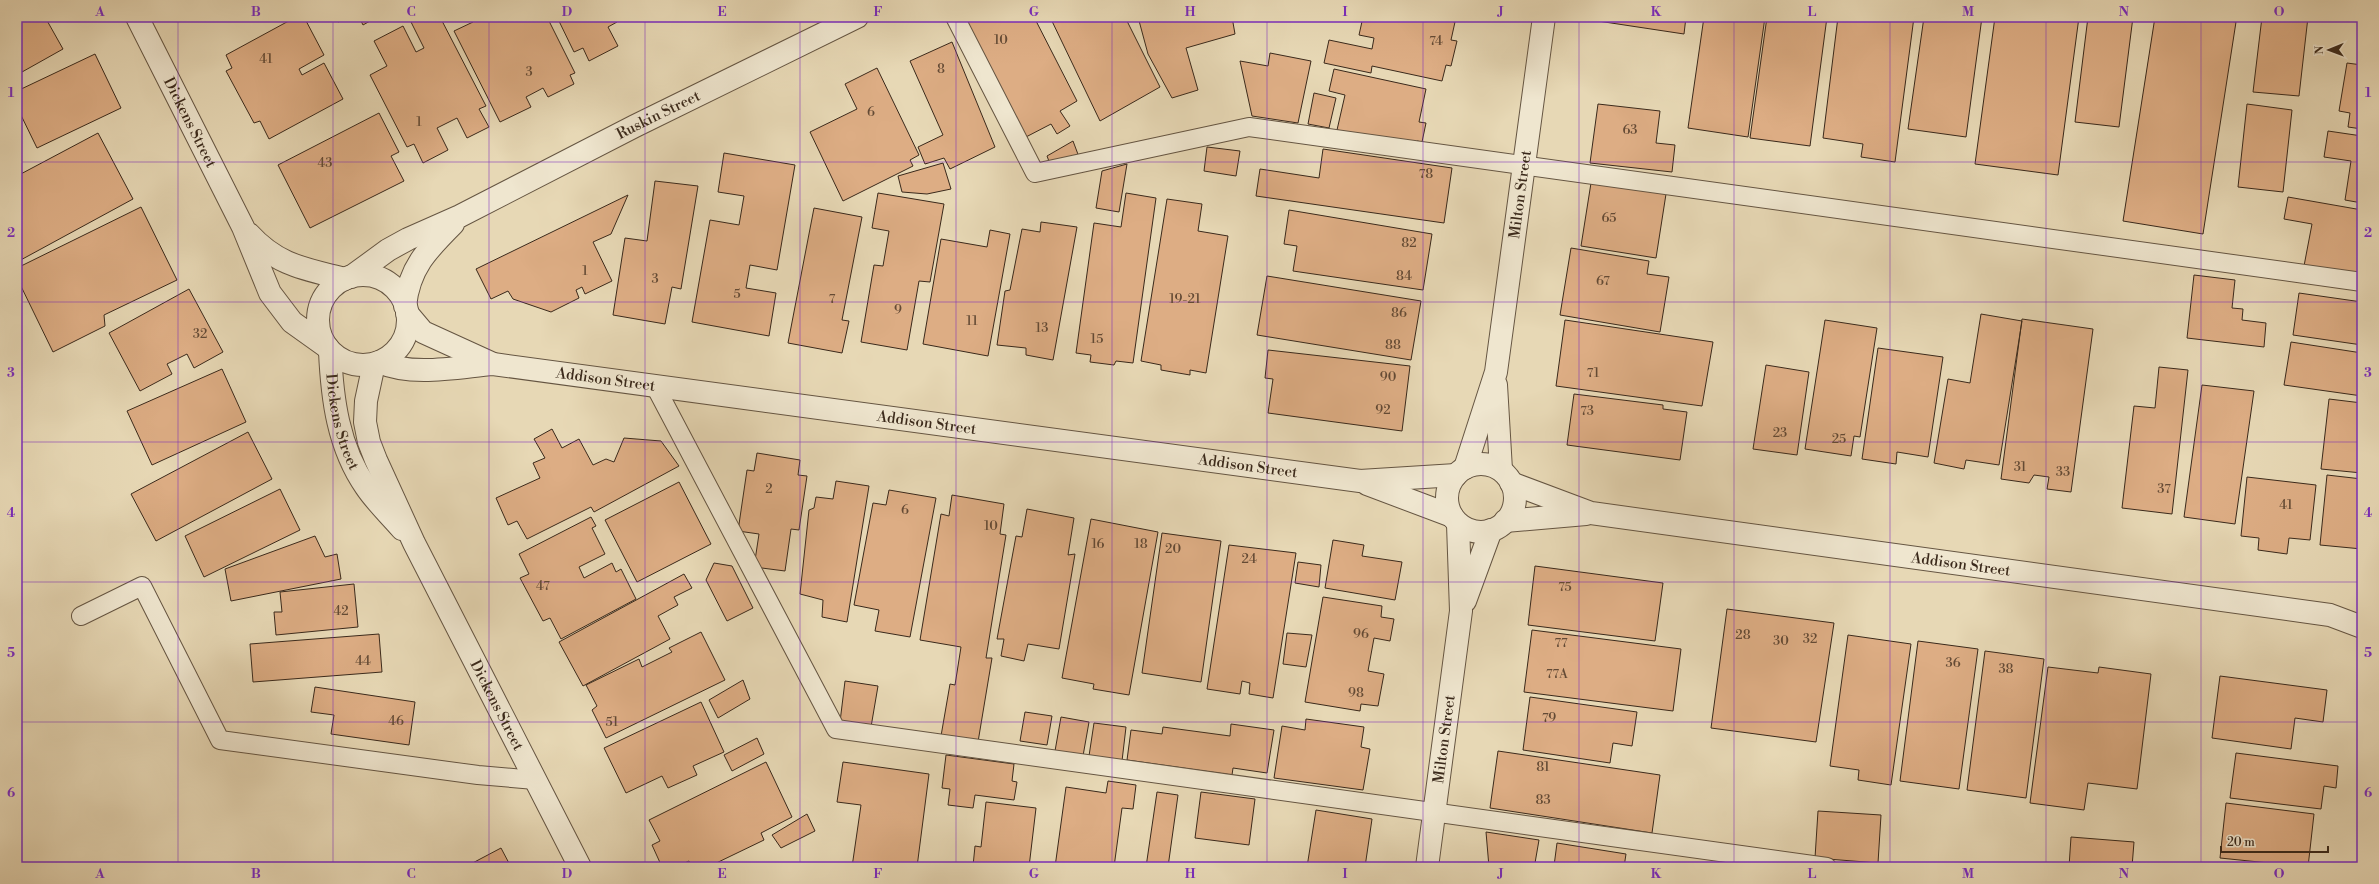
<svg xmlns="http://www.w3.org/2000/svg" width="2379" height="884" viewBox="0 0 2379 884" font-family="'Libre Bodoni',serif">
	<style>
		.building { fill: #ddad84; stroke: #3a291b }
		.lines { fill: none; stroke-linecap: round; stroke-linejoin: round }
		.service-casing { stroke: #655542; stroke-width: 20 }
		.minor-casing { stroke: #655542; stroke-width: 24 }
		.service { stroke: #efe6cf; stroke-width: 18 }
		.minor { stroke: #efe6cf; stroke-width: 22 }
		.grid { fill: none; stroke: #7b2cbf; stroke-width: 1; stroke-opacity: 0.55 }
		.labels { text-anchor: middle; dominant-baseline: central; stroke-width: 3; stroke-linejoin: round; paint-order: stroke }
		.number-label { font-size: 13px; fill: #634a35 }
		.street-label { font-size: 15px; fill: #3a291b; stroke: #efe6cf }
		.neatline { fill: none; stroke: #7b2cbf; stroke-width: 1.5 }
		.grid-label { font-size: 13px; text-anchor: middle; font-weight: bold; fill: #7b2cbf }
	</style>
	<rect width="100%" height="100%" fill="#e7d8b5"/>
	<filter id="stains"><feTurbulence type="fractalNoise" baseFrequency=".005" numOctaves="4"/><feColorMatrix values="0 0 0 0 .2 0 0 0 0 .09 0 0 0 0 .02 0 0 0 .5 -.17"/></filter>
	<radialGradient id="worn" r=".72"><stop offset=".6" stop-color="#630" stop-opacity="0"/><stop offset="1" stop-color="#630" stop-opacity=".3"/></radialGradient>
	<path class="building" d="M17,17H45L63,49L22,72L17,63Z
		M296,17H304L324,55L299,69L302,75L324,63L343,99L269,139L260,121L254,123L226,71L232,68L226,55Z
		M335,17H348L338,22Z
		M351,17H377L363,25L359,17L353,21Z
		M420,17H440L486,106L479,109L489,127L467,138L457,118L437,128L448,150L423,163L414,144L407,147L370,75L387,66L374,41L403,26L416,52L424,48L411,22Z
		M470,17H547L575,73L570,75L574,84L548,97L543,88L526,97L531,107L500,122L454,31L473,22Z
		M557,17H614L617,22L608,27L618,46L589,61L583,48L574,52Z
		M968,17H1034L1077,101L1060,111L1070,126L1057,134L1051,124L1024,138L963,20Z
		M1050,17H1125L1160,87L1100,121Z
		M1138,17H1232L1235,34L1186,48L1198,90L1172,98L1148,54Z
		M1363,17H1430L1455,22L1451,40L1457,41L1451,66L1446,65L1442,81L1372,66L1371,73L1324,63L1329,40L1372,49L1374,38L1359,35Z
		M1599,17H1686L1684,34L1598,21Z
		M1704,17H1765L1748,137L1688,128Z
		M1767,17H1827L1810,146L1750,138Z
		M1838,17H1914L1895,162L1861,157L1863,144L1823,138Z
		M1924,17H1982L1966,137L1908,129Z
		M1995,17H2079L2058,175L1975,164Z
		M2088,17H2133L2119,127L2075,122Z
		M2155,17H2204L2236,22L2203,234L2123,221Z
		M2262,17H2308L2299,96L2253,92Z
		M952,42L995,147L950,169L944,158L925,164L918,147L943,135L910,61Z
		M1270,53L1311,61L1298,123L1252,116L1240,61L1268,66Z
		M95,54L121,108L37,148L17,107V91Z
		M2347,63L2362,65V129L2348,127L2350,113L2339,111Z
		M877,68L919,155L910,160L913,166L843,201L810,132L857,109L845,84Z
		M1334,69L1426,89L1419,122L1426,123L1422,142L1417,141L1416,146L1337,130L1345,95L1329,91Z
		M1314,93L1336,98L1329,128L1308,124Z
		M1598,104L1660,111L1656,143L1675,145L1672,172L1590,163Z
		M2247,104L2292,110L2283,192L2238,187Z
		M379,113L399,152L391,156L404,181L310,228L278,165Z
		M2328,131L2362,136V203L2345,200L2351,161L2324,157Z
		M98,133L133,199L17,262V176Z
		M1073,141L1079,157L1050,164L1047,156Z
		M1207,147L1240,151L1236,176L1204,171Z
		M1323,149L1452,168L1444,223L1256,196L1260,169L1319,178Z
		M724,153L795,165L777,270L750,265L746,288L776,293L769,336L692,322L710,220L739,225L744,196L718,192Z
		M943,163L951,189L927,194L902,192L898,176Z
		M1127,164L1119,212L1096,208L1102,171Z
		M655,181L698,186L681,289L672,287L665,324L613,315L625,238L647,241Z
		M1591,183L1666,194L1656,258L1581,246Z
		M878,193L944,204L930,282L919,281L907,350L861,342L874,265L883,266L889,231L872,228Z
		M1126,193L1156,198L1133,363L1116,361L1114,365L1090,362L1091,355L1076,353L1094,223L1121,227Z
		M628,195L611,234L593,242L612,281L585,294L582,287L576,290L579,298L551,312L513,299L508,291L491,299L476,269Z
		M2288,197L2362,210V276L2304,266L2312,224L2284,219Z
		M1167,199L1202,204L1198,231L1228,236L1206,373L1190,370V375L1161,370V365L1141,361Z
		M141,207L177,280L104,315L105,326L53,352L17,278V268Z
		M814,208L862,217L842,320L849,321L842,353L788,343Z
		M1289,210L1432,234L1423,290L1293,271L1297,246L1284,244Z
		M1041,222L1077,227L1053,360L1026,355V348L997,345L1005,291L1010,290L1022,229L1040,232Z
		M990,230L1010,234L988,356L923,344L941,239L987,247Z
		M1571,248L1649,261L1647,274L1669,277L1660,332L1560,315Z
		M2194,275L2235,280L2232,308L2243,309L2242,320L2266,323L2264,347L2187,338Z
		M1267,276L1421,301L1411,360L1257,335Z
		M189,289L223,352L194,368L187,354L167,364L172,374L140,391L109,333Z
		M2299,293L2362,302V345L2293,335Z
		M1981,314L2022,321L1999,465L1966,460L1964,469L1934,463L1948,379L1970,383Z
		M2022,319L2093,329L2071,492L2047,489L2049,477L2034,475L2029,483L2001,479Z
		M1565,320L1713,342L1702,406L1556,386Z
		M1825,320L1877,328L1860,437L1854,436L1851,456L1805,449Z
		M2291,342L2362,353V396L2284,385Z
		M1878,348L1943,357L1928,457L1897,452L1896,464L1862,459Z
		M1268,350L1410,366L1402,431L1268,413L1273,379L1265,378Z
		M1766,365L1809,372L1797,455L1753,449Z
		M2159,367L2188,370L2172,514L2122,508L2134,406L2155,408Z
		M222,369L246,422L152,465L127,411Z
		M2202,385L2254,391L2235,524L2184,517Z
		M1574,394L1663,405V409L1687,412L1680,460L1567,445Z
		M2329,399L2362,403V473L2321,469Z
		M552,429L562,448L579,439L593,465L606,459L614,462L624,438L661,441L679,466L594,512L591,507L527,539L517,521L508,525L496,498L540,478L533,463L545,458L534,439Z
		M248,432L272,479L156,541L131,494Z
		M757,453L800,460L798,475L807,476L799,530L791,529L785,571L754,567L759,534L738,531L747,470L754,471Z
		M2327,475L2362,479V549L2320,545Z
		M2247,477L2316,485L2310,540L2289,538L2287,554L2258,550L2259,538L2241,536Z
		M836,481L869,486L847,622L822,617L823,600L800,594L809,510L814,508L816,497L833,499Z
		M679,482L711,544L637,582L605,520Z
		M280,489L300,530L204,577L185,536Z
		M889,490L936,498L910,637L875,631L879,610L854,605L873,503L886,505Z
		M952,495L1004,504L1000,534L1006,535L986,658H992L978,742L941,736L950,684L955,685L961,647L920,640L941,514L949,516Z
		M1027,509L1074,518L1068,555L1075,554L1059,649L1028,644L1024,661L1001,656L1004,639H997L1016,536L1022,537Z
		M591,517L596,526L592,528L605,554L579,567L584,578L612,563L616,572L621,569L636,599L561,639L550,618L543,621L520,578L529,574L519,554Z
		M1091,519L1158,532L1129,695L1093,689L1094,684L1062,678Z
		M1162,533L1221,541L1201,682L1142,673Z
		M315,536L325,557L337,554L341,579L231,601L225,569Z
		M1333,540L1364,545L1362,556L1402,562L1395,600L1325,588Z
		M1229,545L1296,553L1273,698L1249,694L1250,683L1242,681L1240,694L1207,689Z
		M1298,562L1321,565L1319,587L1295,583Z
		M714,563L732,566L753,608L727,621L706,580Z
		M1535,566L1663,583L1655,641L1528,625Z
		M684,574L692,588L674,597L678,605L658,616L670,639L583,686L559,642Z
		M354,584L358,627L276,635L274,612H282L280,592Z
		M1323,597L1382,606L1381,617L1394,619L1390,641L1374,638L1368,671L1384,674L1378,706L1361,704L1360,711L1305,702Z
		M1727,609L1834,623L1816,742L1711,728Z
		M1532,630L1681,649L1673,711L1524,692Z
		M701,632L725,680L606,738L592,710L597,706L586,685L639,659L642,667L672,652L669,648Z
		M1287,633L1312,635L1306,667L1283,664Z
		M379,634L382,672L253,682L250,644Z
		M1848,635L1911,644L1891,785L1858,780L1859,770L1830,766Z
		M1918,641L1978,649L1959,789L1900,781Z
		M1985,651L2044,659L2026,798L1967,790Z
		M2048,667L2098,673L2099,667L2151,674L2137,789L2088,783L2084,810L2030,803Z
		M2220,676L2327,690L2323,722L2295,718L2291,749L2212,738Z
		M743,680L750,699L718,718L709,700Z
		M845,681L878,686L871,727L840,722Z
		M315,687L415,702L409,745L331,734L334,715L311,712Z
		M1530,697L1637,712L1632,746L1613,743L1610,763L1523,750Z
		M701,702L724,752L693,766L697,775L668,788L662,776L626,793L604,748Z
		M1025,712L1052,716L1047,745L1020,741Z
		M1061,717L1089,722L1083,756L1055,751Z
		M1306,719L1364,727L1361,747L1370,749L1363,790L1274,778L1282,726L1305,730Z
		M1094,723L1126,727L1122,761L1089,756Z
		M1231,724L1274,730L1267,773L1233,768L1232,775L1127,760L1131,730L1162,734L1163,727L1230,736Z
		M757,738L764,754L732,771L724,755Z
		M1498,751L1660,775L1652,833L1490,808Z
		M2236,753L2338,766L2336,788L2324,786L2321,809L2230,798Z
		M946,755L1014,764L1012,781L1017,782L1014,800L975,795L973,808L948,805L950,789L942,788Z
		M766,762L792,817L761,833L764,840L708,867H692L689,861L676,867H662L652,845L660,841L649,820Z
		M843,762L929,774L917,867H852L861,805L837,802Z
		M1108,781L1136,785L1133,809L1122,808L1114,867H1055L1066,787L1106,793Z
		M1157,792L1178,795L1168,867H1146Z
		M1201,792L1255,799L1249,845L1195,838Z
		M986,802L1036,808L1029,867L973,866L975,846L981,847Z
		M2226,803L2314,814L2308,867L2220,858Z
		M1316,810L1372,819L1365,867H1307Z
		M1818,811L1881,815L1878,863L1815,858Z
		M807,814L815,831L781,848L772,835Z
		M1486,832L1539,840L1535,863L1554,866L1557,843L1626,854L1624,867H1489Z
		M2071,837L2134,842L2132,867H2069Z
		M501,848L511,867H465Z"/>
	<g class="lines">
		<defs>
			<path id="service" d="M955,17L1035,173L1249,127L2362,282
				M655,386L836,729L1827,867
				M81,616L142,586L220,740L478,775L535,780"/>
			<g id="minor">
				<path id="s1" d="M137,17L243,227L270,293L292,322L327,347"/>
				<path d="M249,234C278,266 306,269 345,279"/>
				<circle cx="363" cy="320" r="45"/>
				<path id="s2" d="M351,277L388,250L408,239L460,216L635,126L857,17"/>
				<path d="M405,306C409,268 427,250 453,224"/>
				<path d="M407,313L423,332L491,363"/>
				<path id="s3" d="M330,351C332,398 338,447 366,487C376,502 390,515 402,529"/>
				<path id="s4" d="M379,362C413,377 458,367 493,364L1360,481L1456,475"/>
				<path id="s5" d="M374,364L366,401L365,422L369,442L376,460L414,543L580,867"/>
				<path d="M1496,385L1501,470"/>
				<circle cx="1481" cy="498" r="34"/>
				<path id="s6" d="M1465,468L1496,372L1544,17"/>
				<path id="s7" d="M1511,483L1591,513L2330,615L2362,627"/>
				<path d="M1367,484L1452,516"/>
				<path d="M1505,521L1586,514"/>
				<path d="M1465,601L1491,530"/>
				<path id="s8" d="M1427,867L1461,611L1458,524"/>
			</g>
		</defs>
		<use href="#service" class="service-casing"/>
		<use href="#minor" class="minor-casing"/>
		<use href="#service" class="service"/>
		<use href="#minor" class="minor"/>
	</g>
	<path class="grid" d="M178,17V867M333,17V867M489,17V867M645,17V867M800,17V867M956,17V867M1112,17V867M1267,17V867M1423,17V867M1579,17V867M1734,17V867M1890,17V867M2046,17V867M2201,17V867M17,162H2362M17,302H2362M17,442H2362M17,582H2362M17,722H2362"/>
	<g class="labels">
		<g class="number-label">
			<text x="1001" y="40">10</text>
			<text x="1436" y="41">74</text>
			<text x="266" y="59">41</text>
			<text x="941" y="69">8</text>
			<text x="529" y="72">3</text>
			<text x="871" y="112">6</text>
			<text x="419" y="122">1</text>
			<text x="1630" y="130">63</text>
			<text x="325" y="163">43</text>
			<text x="1426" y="174">78</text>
			<text x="1609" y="218">65</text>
			<text x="1409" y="243">82</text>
			<text x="585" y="271">1</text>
			<text x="1404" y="276">84</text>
			<text x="655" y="279">3</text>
			<text x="1603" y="281">67</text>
			<text x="737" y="294">5</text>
			<text x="832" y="299">7</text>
			<text x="1185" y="299">19-21</text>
			<text x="898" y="310">9</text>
			<text x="1399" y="313">86</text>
			<text x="972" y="321">11</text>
			<text x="1042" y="328">13</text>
			<text x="200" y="334">32</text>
			<text x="1097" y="339">15</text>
			<text x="1393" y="345">88</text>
			<text x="1593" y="373">71</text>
			<text x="1388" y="377">90</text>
			<text x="1383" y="410">92</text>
			<text x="1587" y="411">73</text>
			<text x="1780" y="433">23</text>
			<text x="1839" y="439">25</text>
			<text x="2020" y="467">31</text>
			<text x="2063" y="472">33</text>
			<text x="769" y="489">2</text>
			<text x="2164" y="489">37</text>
			<text x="2286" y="505">41</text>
			<text x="905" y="510">6</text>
			<text x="991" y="526">10</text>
			<text x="1098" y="544">16</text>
			<text x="1141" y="544">18</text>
			<text x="1173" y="549">20</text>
			<text x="1249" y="559">24</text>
			<text x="543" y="586">47</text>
			<text x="1565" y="587">75</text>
			<text x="341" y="611">42</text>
			<text x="1361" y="634">96</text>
			<text x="1743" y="635">28</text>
			<text x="1810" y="639">32</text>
			<text x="1781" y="641">30</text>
			<text x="1561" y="643">77</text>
			<text x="363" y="661">44</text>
			<text x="1953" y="663">36</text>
			<text x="2006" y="669">38</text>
			<text x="1557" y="674">77A</text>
			<text x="1356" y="693">98</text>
			<text x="1549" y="718">79</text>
			<text x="396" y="721">46</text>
			<text x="612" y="722">51</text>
			<text x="1543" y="767">81</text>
			<text x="1543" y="800">83</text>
		</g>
		<g class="street-label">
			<text stroke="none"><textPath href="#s2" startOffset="348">Ruskin Street</textPath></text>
			<text stroke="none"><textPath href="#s1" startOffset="118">Dickens Street</textPath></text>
			<text stroke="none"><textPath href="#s6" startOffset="280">Milton Street</textPath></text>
			<text stroke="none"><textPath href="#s4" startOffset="229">Addison Street</textPath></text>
			<text stroke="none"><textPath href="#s3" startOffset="72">Dickens Street</textPath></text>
			<text stroke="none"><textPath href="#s4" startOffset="553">Addison Street</textPath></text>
			<text stroke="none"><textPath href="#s4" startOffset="877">Addison Street</textPath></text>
			<text stroke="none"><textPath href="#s7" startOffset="459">Addison Street</textPath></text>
			<text stroke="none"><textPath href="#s5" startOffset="372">Dickens Street</textPath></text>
			<text stroke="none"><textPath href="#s8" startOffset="129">Milton Street</textPath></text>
		</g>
	</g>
	<rect width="2379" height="884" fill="none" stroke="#e7d8b5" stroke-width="44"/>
	<g transform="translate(2329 50) rotate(269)" stroke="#efe6cf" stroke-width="3" paint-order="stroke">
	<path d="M0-3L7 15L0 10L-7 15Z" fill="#3a291b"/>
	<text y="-6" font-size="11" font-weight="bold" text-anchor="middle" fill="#3a291b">N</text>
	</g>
	<path d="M2221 846v6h107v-6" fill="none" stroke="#3a291b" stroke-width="2"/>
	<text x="2227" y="846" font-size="12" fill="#3a291b" stroke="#efe6cf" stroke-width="3" paint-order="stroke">20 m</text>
	<rect x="22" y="22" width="2335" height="840" class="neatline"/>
	<g class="grid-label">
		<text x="100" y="16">A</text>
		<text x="256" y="16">B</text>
		<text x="411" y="16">C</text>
		<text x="567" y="16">D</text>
		<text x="722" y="16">E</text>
		<text x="878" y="16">F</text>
		<text x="1034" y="16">G</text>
		<text x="1190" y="16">H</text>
		<text x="1345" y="16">I</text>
		<text x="1501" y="16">J</text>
		<text x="1656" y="16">K</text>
		<text x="1812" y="16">L</text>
		<text x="1968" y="16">M</text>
		<text x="2124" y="16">N</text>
		<text x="2279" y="16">O</text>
		<text x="11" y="97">1</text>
		<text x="2368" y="97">1</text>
		<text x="11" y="237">2</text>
		<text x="2368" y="237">2</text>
		<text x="11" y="377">3</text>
		<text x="2368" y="377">3</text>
		<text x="11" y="517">4</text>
		<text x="2368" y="517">4</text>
		<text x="11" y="657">5</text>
		<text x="2368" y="657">5</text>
		<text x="11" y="797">6</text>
		<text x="2368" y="797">6</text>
		<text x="100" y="878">A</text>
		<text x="256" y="878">B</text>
		<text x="411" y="878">C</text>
		<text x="567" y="878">D</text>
		<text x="722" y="878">E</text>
		<text x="878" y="878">F</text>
		<text x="1034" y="878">G</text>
		<text x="1190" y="878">H</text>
		<text x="1345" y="878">I</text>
		<text x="1501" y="878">J</text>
		<text x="1656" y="878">K</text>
		<text x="1812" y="878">L</text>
		<text x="1968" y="878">M</text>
		<text x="2124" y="878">N</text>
		<text x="2279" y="878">O</text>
	</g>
	<rect width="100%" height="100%" filter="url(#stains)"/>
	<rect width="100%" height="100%" fill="url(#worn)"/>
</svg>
